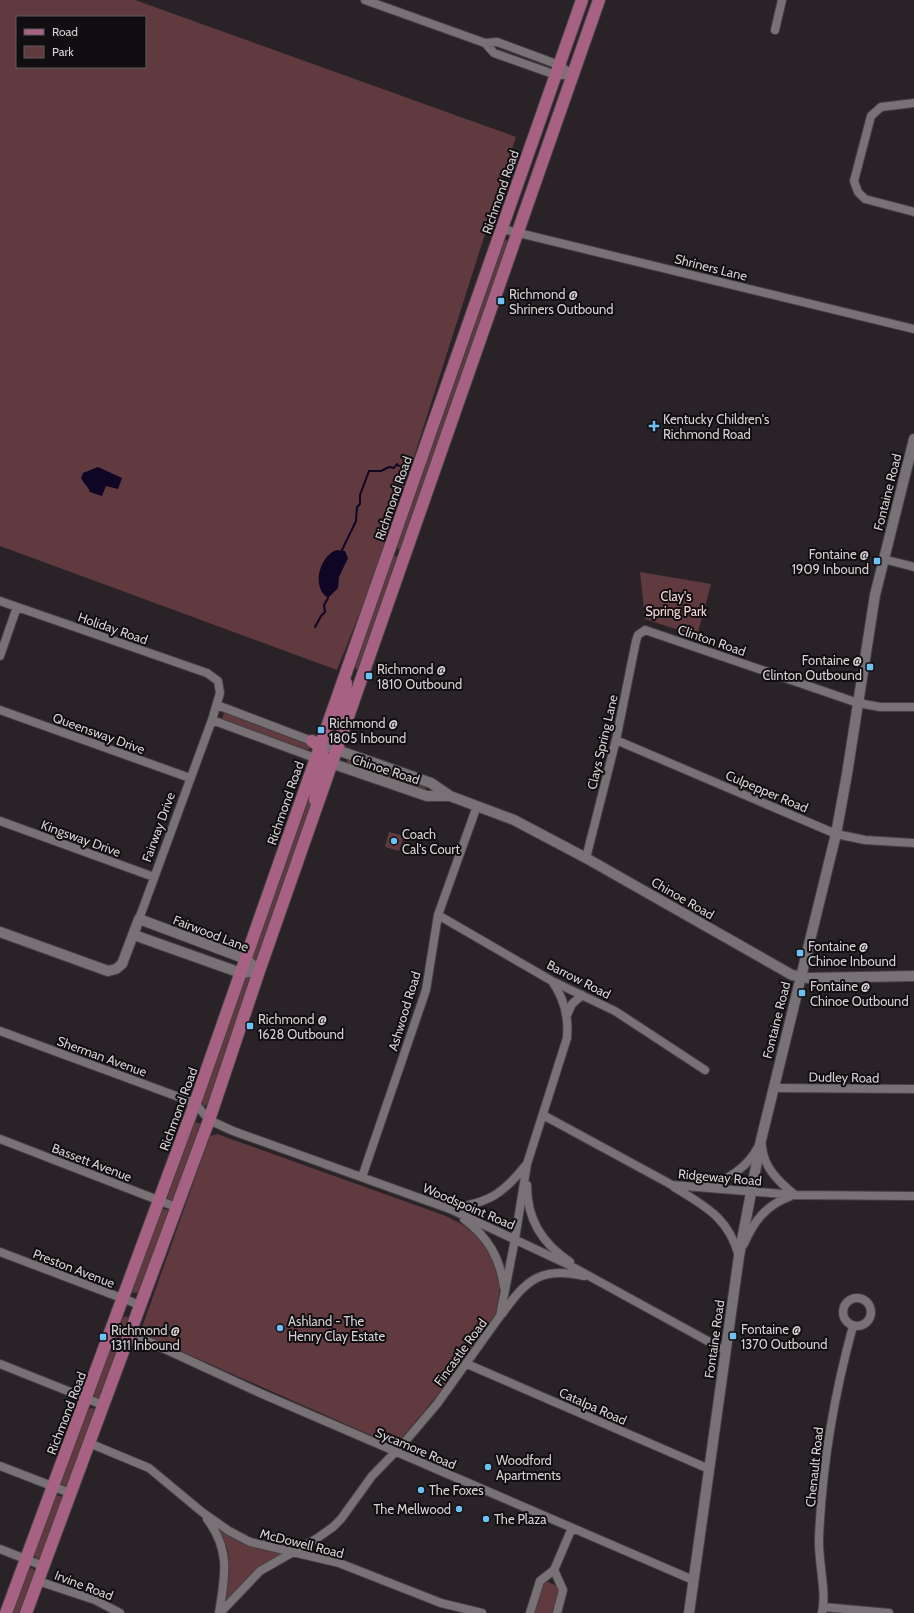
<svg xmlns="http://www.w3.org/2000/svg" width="914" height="1613" viewBox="0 0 914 1613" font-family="Cabin,sans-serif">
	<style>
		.green { fill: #603a3f; fill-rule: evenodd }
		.water { fill: #0f0524 }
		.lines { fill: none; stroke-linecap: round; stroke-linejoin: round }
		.stream { stroke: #0f0524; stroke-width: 2 }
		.minor-casing { stroke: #444043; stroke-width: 10 }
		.tertiary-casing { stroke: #444043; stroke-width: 12 }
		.primary-casing { stroke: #444043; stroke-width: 14 }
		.minor { stroke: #787176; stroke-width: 8 }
		.tertiary { stroke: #787176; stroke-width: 10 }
		.primary { stroke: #a66183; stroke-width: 12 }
		.poi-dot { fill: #6ec2f3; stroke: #100e10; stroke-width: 1.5 }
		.labels { text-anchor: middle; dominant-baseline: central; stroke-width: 4; stroke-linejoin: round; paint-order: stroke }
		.street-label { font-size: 13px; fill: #d4d0d3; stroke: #100e10 }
		.poi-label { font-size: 13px; fill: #d4d0d3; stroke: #100e10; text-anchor: start }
		.park-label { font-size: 13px; fill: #f5d4d7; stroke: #100e10 }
	</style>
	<rect width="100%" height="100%" fill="#292328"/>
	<path class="green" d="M0,0H135L516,137L382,557L337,670L0,546ZM17,17H145V67H17Z
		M506,240L510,243L402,550H399L396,546L503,241Z
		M394,556L398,557L359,670L356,669L354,665L392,557Z
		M640,572L711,584L697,636L645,619Z
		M224,713H228L311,743L310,749L307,750L225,721L222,719Z
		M348,758L426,786L425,791L346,764Z
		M319,764L307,826L259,961L253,962L252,957Z
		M389,832L404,836L399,851L385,847Z
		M252,976L209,1104L204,1106L201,1101L244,978Z
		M196,1122L202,1124L172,1202L168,1200V1195L193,1124Z
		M217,1134L446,1216L463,1225L482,1240L493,1260L500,1287L496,1313L456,1373L395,1446L140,1333L210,1136Z
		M163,1209L168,1210L169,1214L139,1292L133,1293L131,1290L161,1211Z
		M126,1316L130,1320L103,1397L98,1400L93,1396V1392L121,1319Z
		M93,1408L95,1412L67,1486L64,1487L61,1483V1479L88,1409Z
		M56,1495L63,1497L42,1557L37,1559L33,1553Z
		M218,1528L230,1537L248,1546L283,1554L226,1605L224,1600L229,1574L228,1551Z
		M32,1568L36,1572L21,1613H11L28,1569Z
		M546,1581L559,1587V1598L554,1613H535L543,1585Z"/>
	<path class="water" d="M98,467L122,478L118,489L106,486L102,496L90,492C88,486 84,484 81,478L83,473Z
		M337,550L345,551L348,558L339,577L338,588L328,598C310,587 321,554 337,550Z"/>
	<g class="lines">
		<path class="stream" d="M342,550L356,521L357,507L360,504V495L369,471H381L389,467L394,468L397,464L399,466
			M315,627L321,616L325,612L324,605L328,598"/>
		<defs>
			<path id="minor" d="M365,0L485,43L497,42L559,65L573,75
				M775,30L782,0
				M485,43L494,53L556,75H573
				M914,103L881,107L871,116L854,181L858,192L865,199L914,212
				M502,229L914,329
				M883,559L914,567
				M0,601L207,673L218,681L220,693L212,720L139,919
				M0,656L17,607
				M217,705L317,743
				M0,710L190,778
				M212,720L315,758
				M616,740L836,834L865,840L914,843
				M0,821L154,877
				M586,858L616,740L636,641L638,635L645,630L858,703L880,707H914
				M438,915L552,981L615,1011L705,1070
				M567,1015L572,1004L582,995
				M0,1031L195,1103L209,1120L233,1131L450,1209L569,1265L726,1351
				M773,1088L914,1089
				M543,1115L672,1185L795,1195L914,1196
				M0,1139L176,1207
				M762,1146C763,1167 779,1182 795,1195
				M362,1177L426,990L438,915L477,806
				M704,1184C726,1184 749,1165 758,1147
				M527,1185C527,1220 542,1243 570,1262
				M674,1187C706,1207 728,1217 739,1256
				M450,1209C489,1202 501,1196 526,1165
				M464,1219C488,1237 500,1258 504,1287
				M744,1244C754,1221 766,1205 791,1196
				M0,1252L140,1305
				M843 1312a14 14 0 1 1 28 0a14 14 0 1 1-28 0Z
				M502,1314C526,1280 541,1266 584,1276
				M130,1333L260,1393L693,1580
				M0,1364L103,1405
				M467,1364L709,1469
				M89,1443L149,1468L202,1512L229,1531L250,1542L339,1563L441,1603L482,1613
				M0,1466L70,1493
				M207,1519C231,1550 225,1577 219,1613
				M0,1549L43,1566
				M554,1570L563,1590L557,1613
				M38,1581L95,1600L120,1613
				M823,1607L889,1613
				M220,1613L260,1571L316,1539L333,1527L341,1519L372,1476L403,1444L437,1404L500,1316L515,1239L527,1164L567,1038C569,1016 564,998 552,981
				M530,1613L540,1581L554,1570L572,1528
				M822,1613C827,1592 818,1562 819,1538C822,1466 834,1395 853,1326"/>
			<path id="tertiary" d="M320,744L431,783L450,796L514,820L586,858L792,975L808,978L914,976
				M325,761L427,796H450
				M0,932L108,971L116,969L122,964L139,919L246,959L259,971
				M134,935L241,973L259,971
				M689,1613L739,1256L761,1140L836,834L847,774L875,595L914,439"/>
			<path id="primary" d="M339,722L345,700L346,683
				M312,741C330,751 321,766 317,781C316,787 316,794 315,800
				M6,1613L195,1103L582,0
				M26,1613L209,1120L259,971L599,0"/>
		</defs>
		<use href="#minor" class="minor-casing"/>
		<use href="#tertiary" class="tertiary-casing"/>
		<use href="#primary" class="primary-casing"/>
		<use href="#minor" class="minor"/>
		<use href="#tertiary" class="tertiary"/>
		<use href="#primary" class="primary"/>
	</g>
	<g class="poi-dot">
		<rect x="497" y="297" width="8" height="8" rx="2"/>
		<path d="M652 420h4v4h4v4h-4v4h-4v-4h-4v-4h4z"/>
		<rect x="873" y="557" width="8" height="8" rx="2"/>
		<rect x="866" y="663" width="8" height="8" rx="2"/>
		<rect x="365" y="672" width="8" height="8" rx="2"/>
		<rect x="317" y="726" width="8" height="8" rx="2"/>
		<circle cx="394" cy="841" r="4"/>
		<rect x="796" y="949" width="8" height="8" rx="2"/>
		<rect x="798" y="989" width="8" height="8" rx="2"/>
		<rect x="246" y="1022" width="8" height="8" rx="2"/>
		<circle cx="280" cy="1328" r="4"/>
		<rect x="729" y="1332" width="8" height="8" rx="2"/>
		<rect x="99" y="1333" width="8" height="8" rx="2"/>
		<circle cx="488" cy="1467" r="4"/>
		<circle cx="421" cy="1490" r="4"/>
		<circle cx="459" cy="1509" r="4"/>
		<circle cx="486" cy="1519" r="4"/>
	</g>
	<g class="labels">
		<g class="street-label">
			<text transform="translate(500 192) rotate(-71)">Richmond Road</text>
			<text transform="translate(711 267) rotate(14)">Shriners Lane</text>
			<text transform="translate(887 492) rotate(-76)">Fontaine Road</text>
			<text transform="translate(393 498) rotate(-71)">Richmond Road</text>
			<text transform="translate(113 628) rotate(19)">Holiday Road</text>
			<text transform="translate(712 640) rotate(19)">Clinton Road</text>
			<text transform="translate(99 733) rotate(20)">Queensway Drive</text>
			<text transform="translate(602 742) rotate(-77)">Clays Spring Lane</text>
			<text transform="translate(386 769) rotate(18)">Chinoe Road</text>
			<text transform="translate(767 791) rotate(23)">Culpepper Road</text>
			<text transform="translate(285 803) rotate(-71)">Richmond Road</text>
			<text transform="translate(158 827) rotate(-70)">Fairway Drive</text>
			<text transform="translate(81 838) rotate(20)">Kingsway Drive</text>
			<text transform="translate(683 898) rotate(30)">Chinoe Road</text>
			<text transform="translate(211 933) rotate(21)">Fairwood Lane</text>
			<text transform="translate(579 979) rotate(27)">Barrow Road</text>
			<text transform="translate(404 1011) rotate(-73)">Ashwood Road</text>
			<text transform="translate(776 1020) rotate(-76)">Fontaine Road</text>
			<text transform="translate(102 1056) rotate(20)">Sherman Avenue</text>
			<text transform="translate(844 1077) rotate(1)">Dudley Road</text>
			<text transform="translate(178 1109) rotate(-70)">Richmond Road</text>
			<text transform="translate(92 1162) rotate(21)">Bassett Avenue</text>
			<text transform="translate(720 1177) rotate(5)">Ridgeway Road</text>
			<text transform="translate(469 1206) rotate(23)">Woodspoint Road</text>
			<text transform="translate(74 1268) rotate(21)">Preston Avenue</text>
			<text transform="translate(714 1339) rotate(-82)">Fontaine Road</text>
			<text transform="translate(460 1352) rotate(-54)">Fincastle Road</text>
			<text transform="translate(593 1406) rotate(24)">Catalpa Road</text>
			<text transform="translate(66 1413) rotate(-69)">Richmond Road</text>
			<text transform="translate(416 1448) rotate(23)">Sycamore Road</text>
			<text transform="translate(814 1467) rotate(-84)">Chenault Road</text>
			<text transform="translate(302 1543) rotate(14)">McDowell Road</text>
			<text transform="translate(84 1585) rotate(21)">Irvine Road</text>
		</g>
		<g class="poi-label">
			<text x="509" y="294">Richmond @<tspan x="509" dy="15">Shriners Outbound</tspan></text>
			<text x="663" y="419">Kentucky Children's<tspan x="663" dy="15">Richmond Road</tspan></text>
			<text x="869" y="554" text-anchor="end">Fontaine @<tspan x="869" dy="15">1909 Inbound</tspan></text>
			<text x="862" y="660" text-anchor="end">Fontaine @<tspan x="862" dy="15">Clinton Outbound</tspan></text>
			<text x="377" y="669">Richmond @<tspan x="377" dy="15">1810 Outbound</tspan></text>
			<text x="329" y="723">Richmond @<tspan x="329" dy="15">1805 Inbound</tspan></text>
			<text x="402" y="834">Coach<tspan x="402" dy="15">Cal's Court</tspan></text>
			<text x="808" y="946">Fontaine @<tspan x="808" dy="15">Chinoe Inbound</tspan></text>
			<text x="810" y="986">Fontaine @<tspan x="810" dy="15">Chinoe Outbound</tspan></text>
			<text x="258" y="1019">Richmond @<tspan x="258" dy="15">1628 Outbound</tspan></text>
			<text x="288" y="1321">Ashland - The<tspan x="288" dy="15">Henry Clay Estate</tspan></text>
			<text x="741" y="1329">Fontaine @<tspan x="741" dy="15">1370 Outbound</tspan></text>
			<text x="111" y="1330">Richmond @<tspan x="111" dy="15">1311 Inbound</tspan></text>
			<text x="496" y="1460">Woodford<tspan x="496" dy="15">Apartments</tspan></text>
			<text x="429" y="1490">The Foxes</text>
			<text x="451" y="1509" text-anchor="end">The Mellwood</text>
			<text x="494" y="1519">The Plaza</text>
		</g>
		<g class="park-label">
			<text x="676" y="596">Clay's<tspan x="676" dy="15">Spring Park</tspan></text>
		</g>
	</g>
	<rect x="16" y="16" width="130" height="52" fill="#100e10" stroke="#5e5c5e"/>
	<rect x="24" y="29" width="20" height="6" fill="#a66183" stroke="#5e5c5e"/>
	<text x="52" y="36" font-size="12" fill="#d4d0d3">Road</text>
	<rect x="24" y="46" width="20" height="12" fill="#603a3f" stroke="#5e5c5e"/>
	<text x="52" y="56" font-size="12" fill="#d4d0d3">Park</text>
</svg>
